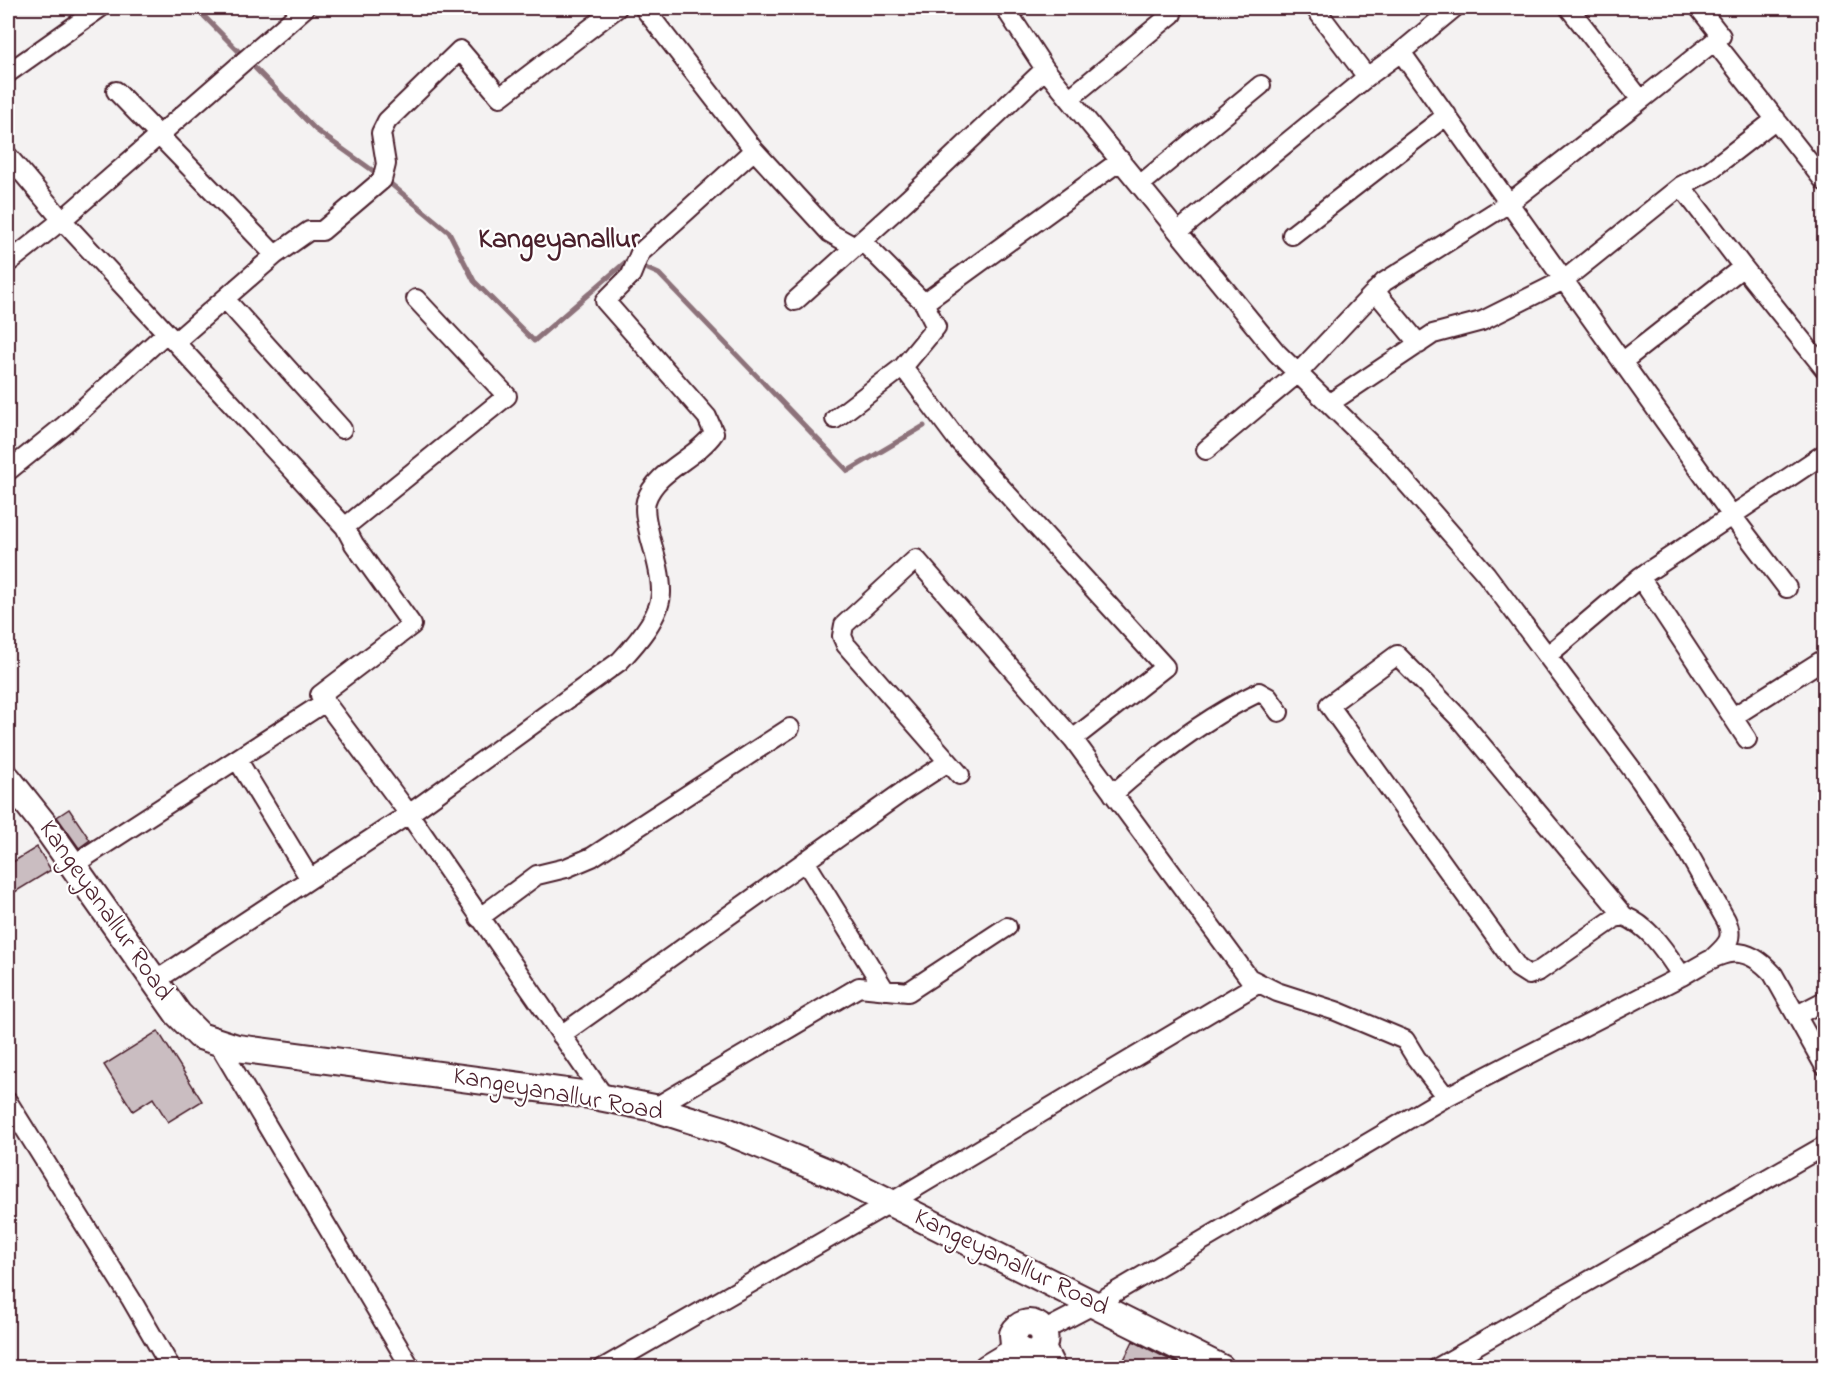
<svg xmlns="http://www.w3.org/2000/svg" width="1832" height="1375" viewBox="0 0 1832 1375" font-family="'Indie Flower',sans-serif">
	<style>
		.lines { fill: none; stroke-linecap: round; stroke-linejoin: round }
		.stream { stroke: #8d727a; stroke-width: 5 }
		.building { fill: #cabdc1; stroke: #4a1f2b; stroke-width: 1.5 }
		.street-casing { stroke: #4a1f2b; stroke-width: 22 }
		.secondary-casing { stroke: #4a1f2b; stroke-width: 30 }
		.street { stroke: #fff; stroke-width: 18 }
		.secondary { stroke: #fff; stroke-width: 26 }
		.labels { text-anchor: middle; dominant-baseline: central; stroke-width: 4.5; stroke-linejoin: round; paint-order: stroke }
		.street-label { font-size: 26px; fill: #4a1f2b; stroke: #fff }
		.quarter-label { font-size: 28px; font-weight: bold; fill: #4a1f2b; stroke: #fff }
	</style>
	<rect width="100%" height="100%" fill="#f4f2f2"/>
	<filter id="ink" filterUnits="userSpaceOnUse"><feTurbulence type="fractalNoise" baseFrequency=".0167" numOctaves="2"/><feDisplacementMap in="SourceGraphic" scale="12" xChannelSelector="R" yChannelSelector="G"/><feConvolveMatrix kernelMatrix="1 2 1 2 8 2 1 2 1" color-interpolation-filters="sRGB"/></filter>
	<g filter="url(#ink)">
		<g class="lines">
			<path class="stream" d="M196,8L316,130L379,175
				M386,180L449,232L474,281L534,341L628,260L631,262
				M639,265L659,274L848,471L924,426"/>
		</g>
		<path class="building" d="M69,809L90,840L79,848L57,817Z
			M37,847L51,870L15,892L8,879V865Z
			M158,1031L202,1101L168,1122L153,1098L133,1111L104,1065Z
			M1133,1341L1186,1368H1120Z"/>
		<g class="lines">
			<defs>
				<path id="street" d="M644,8L754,150L830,233L855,247
					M1714,41L1824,181
					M1401,52L1454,8
					M1045,69L1277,353L1383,456L1486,574L1640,780L1683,844L1726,920C1735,940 1726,945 1713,958
					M8,73L100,8
					M1367,77L1401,52L1733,517L1787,588
					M116,91L275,255
					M1070,98L1172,14L1167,8
					M1641,100L1721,36L1699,8
					M8,156L62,220L305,8
					M1141,184L1261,85
					M1179,231L1367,77L1315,8
					M1292,235L1447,115
					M862,241L924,303L1121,160
					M8,263L62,220L175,342
					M1743,267L1824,368
					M1375,291L1419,344
					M225,299L342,429
					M416,299L507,396L345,527L175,342L275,255L309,231H322L382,180L386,164L381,133L387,121L460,50L500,97L617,8
					M795,301L908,199L1045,69L1005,8
					M1622,362L1743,267L1681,186L1709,171L1776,119
					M903,367L936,327L924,303
					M1330,403L1433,334L1482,321L1564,280L1681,186
					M835,419L903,367L956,438L1165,667L1073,739
					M1206,450L1298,373L1384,282L1509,203L1641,100L1569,8
					M8,471L65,425L166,333
					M345,527L354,544L412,625L320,695L409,814L620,661C635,645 662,615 661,591C661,573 655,555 650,537C648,526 643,512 646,501C656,470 696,459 714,433L707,417L605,301L631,275L640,253L754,150
					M1640,577L1747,739
					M1548,655L1640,577L1824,454
					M1733,717L1824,659
					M237,759L310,879L409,814L605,1098
					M960,775L846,645L842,636L844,625L916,559L1073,739L1249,978L1277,992L1336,1011L1405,1040L1416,1058L1446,1097
					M1113,794C1158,754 1205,718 1259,692L1268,697L1279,712
					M805,861L885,990
					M73,865L325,702
					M1624,916L1458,717L1397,655L1329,705L1518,968L1529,975L1539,971L1615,918L1624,916C1651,927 1666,953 1682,976
					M479,918L537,875L566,868L592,857L790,728
					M155,981L310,879
					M1797,1015L1824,1001
					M561,1035L905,790L948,762
					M218,1043L411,1368
					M8,1102L131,1299L171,1368
					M654,1108L859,987L908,992L1007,927
					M1043,1331L1095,1304L1446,1097L1682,976C1718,955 1740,937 1773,974L1824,1065
					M603,1368L890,1203L1259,983
					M1437,1368L1824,1146"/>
				<path id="secondary" d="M8,779L43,823L178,1014L200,1036L237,1048L589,1095L654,1108L685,1118L724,1130L837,1176L1221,1368
					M987,1368L1017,1350
					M1041,1368L1034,1354L1020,1352L1014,1345L1013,1334C1025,1312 1053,1327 1042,1348L1052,1368"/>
			</defs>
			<use href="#street" class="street-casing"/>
			<use href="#secondary" class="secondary-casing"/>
			<use href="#street" class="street"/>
			<use href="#secondary" class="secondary"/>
		</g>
	</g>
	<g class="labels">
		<g class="street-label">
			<text transform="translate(105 911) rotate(55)">Kangeyanallur Road</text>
			<text transform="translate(558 1095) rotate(10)">Kangeyanallur Road</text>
			<text transform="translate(1011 1263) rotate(26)">Kangeyanallur Road</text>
		</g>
		<g class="quarter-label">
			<text x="559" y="240">Kangeyanallur</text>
		</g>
	</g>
	<rect width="1832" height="1375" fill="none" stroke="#fff" stroke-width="30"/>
	<rect x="15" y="15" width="1802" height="1345" fill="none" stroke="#4a1f2b" stroke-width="2" filter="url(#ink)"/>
</svg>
